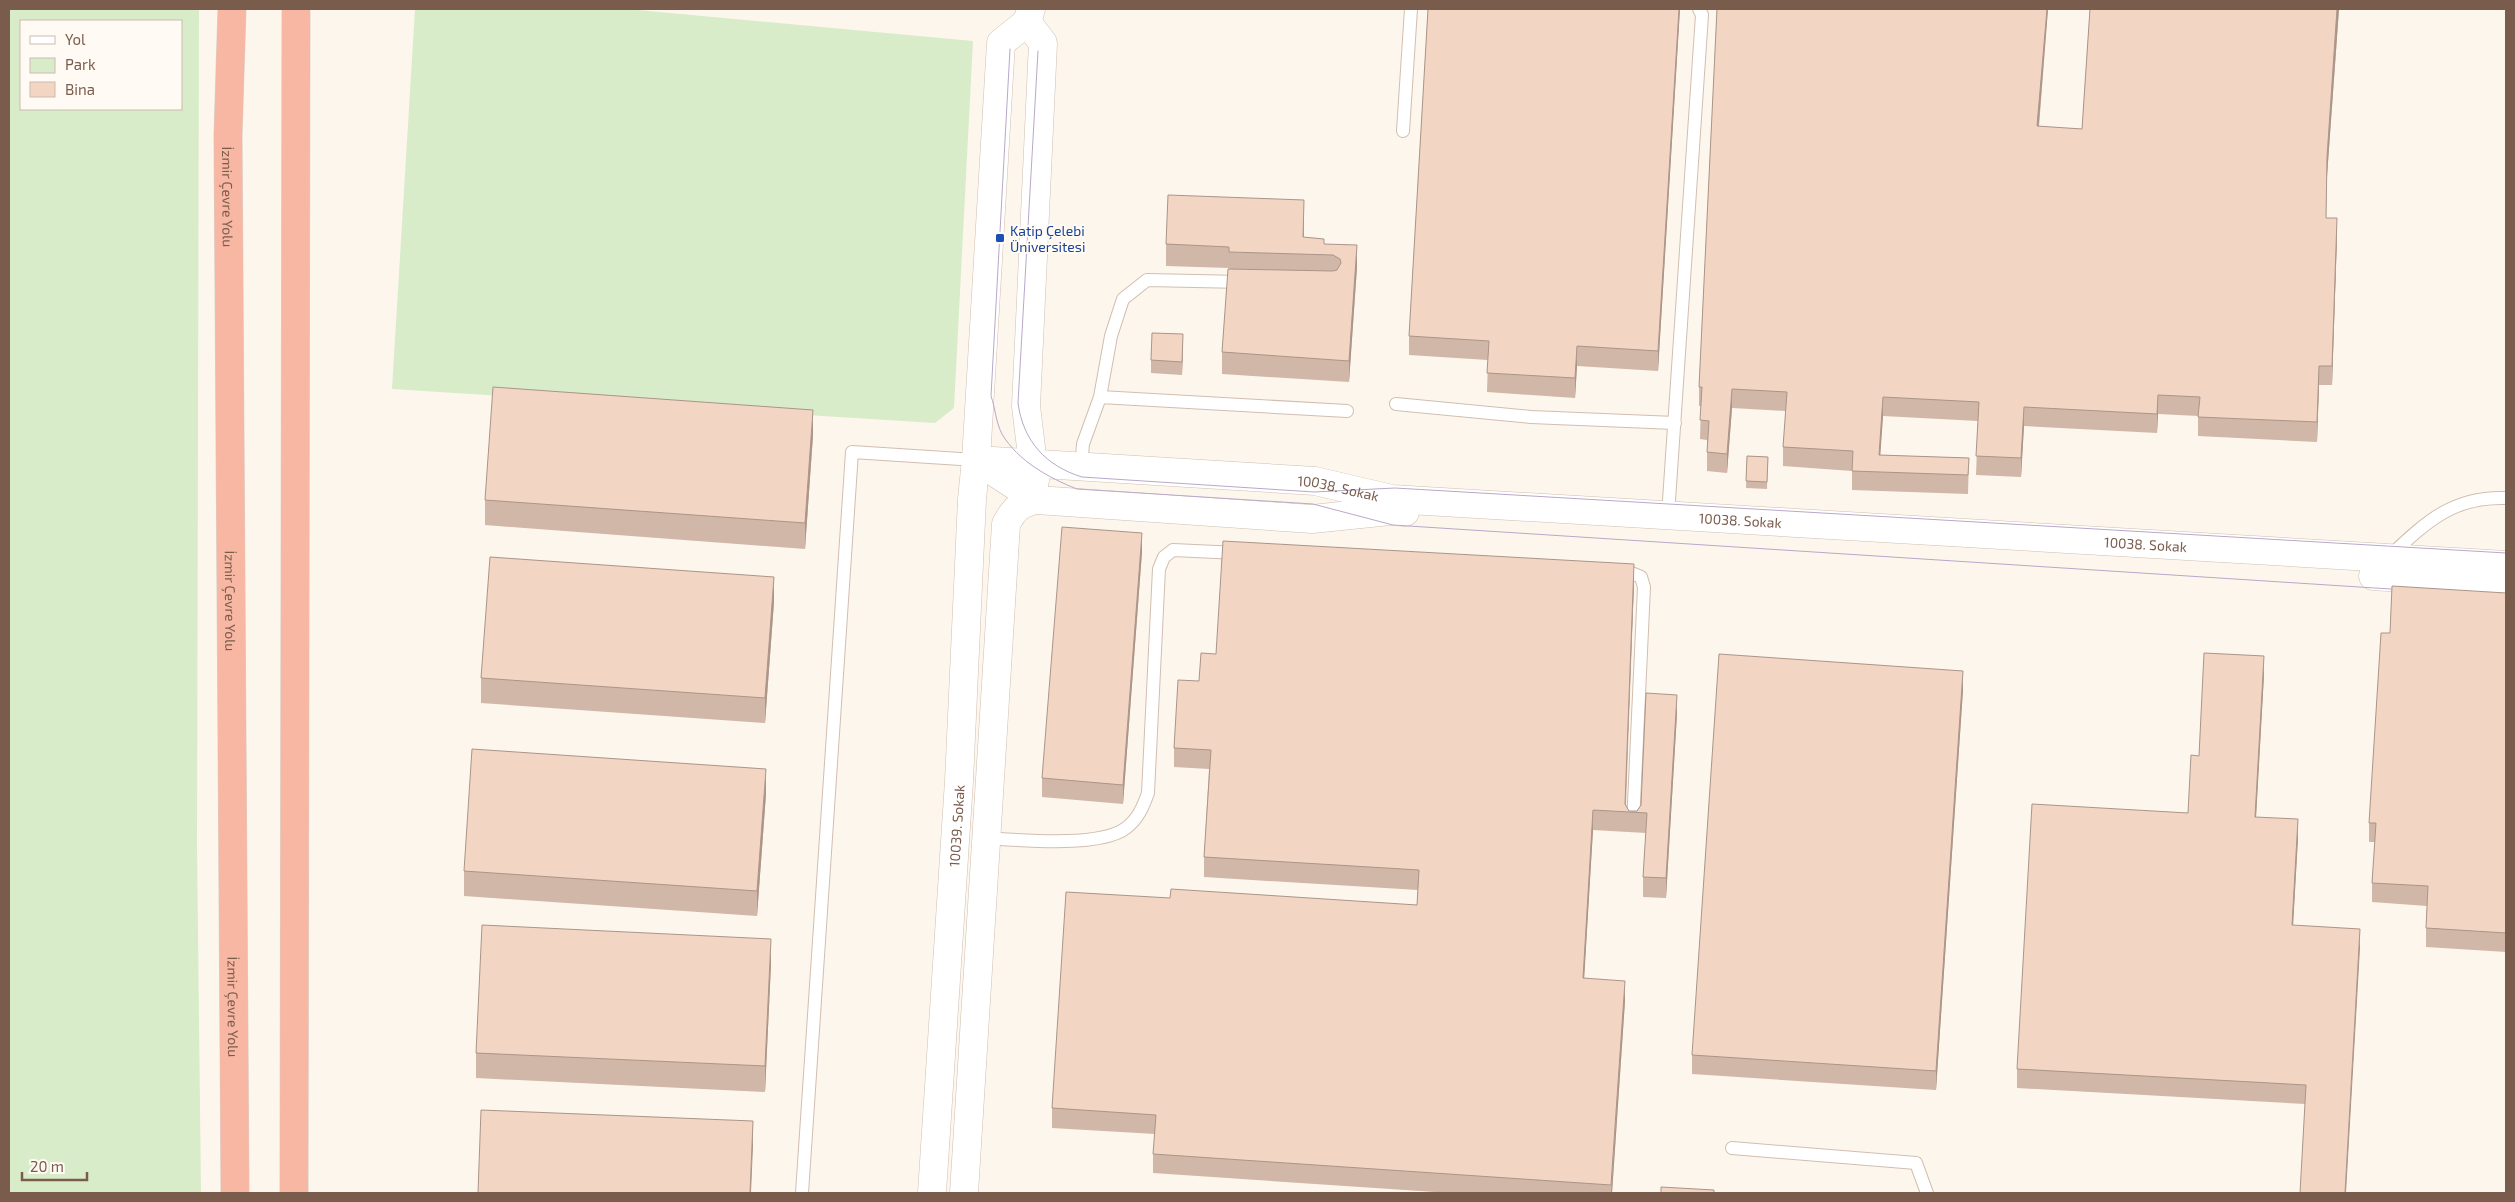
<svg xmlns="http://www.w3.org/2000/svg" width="2515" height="1202" viewBox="0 0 2515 1202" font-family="'Exo 2',sans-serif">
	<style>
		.green { fill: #d8ecc9; fill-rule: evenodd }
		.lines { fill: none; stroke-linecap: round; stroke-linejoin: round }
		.service-casing { stroke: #d1beb0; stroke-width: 14 }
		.tertiary-casing { stroke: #d1beb0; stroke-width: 29 }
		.motorway-casing { stroke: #dad1cd; stroke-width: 29 }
		.service { stroke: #fff; stroke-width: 12 }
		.tertiary { stroke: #fff; stroke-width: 28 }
		.motorway { stroke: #f7b7a3; stroke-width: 28 }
		.tram { stroke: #b9a8c9; stroke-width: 1 }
		.wall { fill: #d1b7a8 }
		.shaded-wall { fill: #aa9588 }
		.building { fill: #f3d5c3; stroke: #aa9588 }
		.transit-dot { fill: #1a4fb4; stroke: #fffaf3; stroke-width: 2 }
		.labels { text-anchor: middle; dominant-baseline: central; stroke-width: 4; stroke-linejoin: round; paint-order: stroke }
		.street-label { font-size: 14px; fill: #7a5c4d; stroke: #fffaf3 }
		.transit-label { font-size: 14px; fill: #164399; stroke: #fffaf3; text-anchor: start }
	</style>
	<rect width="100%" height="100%" fill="#fdf6ec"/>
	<path class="green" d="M9,9H199L197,846L201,1193H9ZM21,21H181V109H21Z
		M415,9H627L973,41L954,408L935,423L392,389Z"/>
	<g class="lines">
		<defs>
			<path id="service" d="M1403,131L1411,9
				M1100,397L1347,411
				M1396,404L1531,417L1675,423
				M1081,467L1083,444L1100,397L1111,336L1123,299L1147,280L1243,282
				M1668,515L1702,15L1699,9
				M2390,556C2426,522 2453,496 2506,498
				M1620,571L1629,572L1641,577L1644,587L1633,824
				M986,838C1018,840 1100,848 1126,828C1138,819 1143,807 1148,793L1159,569L1164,557L1173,550L1238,553
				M1732,1148L1916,1163L1927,1193
				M802,1193L852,452L976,460"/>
			<g id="tertiary">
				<path d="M1031,9L1027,22L1001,43L976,460L1037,500"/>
				<path d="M1027,22L1043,43L1026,406L1035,481"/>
				<path d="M2373,576L2506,585"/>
				<path id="s1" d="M932,1193L959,781L972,499L976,460L1315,481L1392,499L2506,565"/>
				<path d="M964,1193L1006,524C1014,509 1020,503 1037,500L1312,519L1390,511L1405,512"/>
			</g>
			<g id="motorway">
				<path id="s2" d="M232,9L228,135L235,1193"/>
				<path d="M294,1193L296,9"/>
			</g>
		</defs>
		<use href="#service" class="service-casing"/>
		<use href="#tertiary" class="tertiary-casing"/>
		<use href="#motorway" class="motorway-casing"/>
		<use href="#service" class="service"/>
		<use href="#tertiary" class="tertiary"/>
		<use href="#motorway" class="motorway"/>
		<path class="tram" d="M1010,49L991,396C995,407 996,423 1002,434C1018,461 1049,478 1077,489L1313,504L1393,525L2406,590
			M1038,51L1018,403C1023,441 1046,466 1082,477L1314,492L1395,488L2506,553"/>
	</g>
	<path class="wall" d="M1428,9H1680L1658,371L1577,366L1575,398L1487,392L1488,360L1409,355V336Z
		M1717,9H2048L2039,127L2082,129L2090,9H2339L2327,176L2326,218L2337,237L2332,385H2319L2317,442L2198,436V416L2158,414L2157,433L2024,426L2021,477L1976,475L1978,421L1883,416L1880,455L1969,458L1968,494L1852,490V471L1783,466V447L1786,411L1732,408L1727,473L1707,471V440L1700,439L1701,406H1699V387Z
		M1304,221V237L1324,244L1357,267L1349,382L1222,374V352L1229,268L1166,266V244Z
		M1183,347L1182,375L1151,373V360Z
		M813,435L805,549L485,525V500Z
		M1747,456L1768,457L1767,489L1746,488Z
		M1142,552L1123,804L1042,797V778Z
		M1634,583L1626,805L1629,811H1637L1641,805L1677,714L1666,898L1643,897V877L1646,833L1593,830L1584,978L1625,1001L1612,1193H1450L1153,1173V1154L1155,1134L1052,1128V1108L1170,898L1417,905L1418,890L1204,877V857L1209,769L1174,767V748L1199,681L1216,654Z
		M2506,593V952L2426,947V928L2427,906L2372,902V883L2375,842H2369V823L2390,633Z
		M774,602L765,723L481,703V678Z
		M2264,675L2256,817L2298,838L2293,925L2360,948L2305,1104L2017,1088V1069L2188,813L2199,756Z
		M1963,690L1936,1090L1692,1074V1055Z
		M766,794L757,916L464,896V871Z
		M771,964L765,1092L476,1078V1053Z"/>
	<path class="shaded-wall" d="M1679,9H1680L1658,371V351Z
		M2047,9H2048L2037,146V126Z
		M2337,9H2339L2327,176V157Z
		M1304,200V221L1303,258V237Z
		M2337,218V237L2332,385V366Z
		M1357,245V267L1349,382V361Z
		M1183,334V347L1182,375V362Z
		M1577,346V366L1575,398V378Z
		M2319,366V385L2317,442V422Z
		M1732,389V408L1727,473V454Z
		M2158,395V414L2157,433V414Z
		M1883,397V416L1879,474V455Z
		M2024,407V426L2021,477V458Z
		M813,410V435L805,549V523Z
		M1142,533V552L1123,804V785Z
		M1634,564V583L1625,812Z
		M774,577V602L765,723V698Z
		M2264,656V675L2255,836V817Z
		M1963,671V690L1936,1090V1071Z
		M1677,695V714L1666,898V878Z
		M766,769V794L757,916V891Z
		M1593,810V830L1583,998V978Z
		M2298,819V838L2292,944V925Z
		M2360,929V948L2346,1193H2345Z
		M771,939V964L765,1092V1066Z
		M1625,981V1001L1612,1193H1611Z
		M753,1121V1146L751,1193H750Z"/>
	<path class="building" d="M1428,9H1679L1658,351L1577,346L1575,378L1487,373L1489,341L1409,336Z
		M1717,9H2047L2037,126L2082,129L2090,9H2337L2327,157L2326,218H2337L2332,366H2319L2317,422L2198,417L2200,397L2158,395L2157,414L2024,407L2021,458L1976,456L1979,402L1883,397L1879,455L1969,458L1968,475L1852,471L1853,451L1783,447L1787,392L1732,389L1727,454L1707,452L1709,421L1700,420L1702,387H1699Z
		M1168,195L1304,200L1303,237L1324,239V244L1357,245L1349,361L1222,352L1228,269L1333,271L1337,270L1341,263L1340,259L1333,255L1229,252V247L1166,244Z
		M1152,333L1183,334L1182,362L1151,360Z
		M493,387L813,410L805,523L485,500Z
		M1747,456L1768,457L1767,482L1746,481Z
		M1062,527L1142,533L1123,785L1042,778Z
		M1223,541L1634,564L1625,804L1629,811H1637L1641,805L1646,693L1677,695L1666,878L1643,877L1647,813L1593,810L1583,978L1625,981L1611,1185L1153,1154L1156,1115L1052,1108L1066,892L1170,898L1171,889L1417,905L1419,870L1204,857L1211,750L1174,748L1178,680L1199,681L1201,653L1216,654Z
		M490,557L774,577L765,698L481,678Z
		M2392,586L2506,593V933L2426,928L2428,886L2372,883L2376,823H2369L2381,633H2390Z
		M2204,653L2264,656L2255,817L2298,819L2292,925L2360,929L2345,1193H2300L2306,1085L2017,1069L2032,804L2188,813L2191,755L2199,756Z
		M1719,654L1963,671L1936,1071L1692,1055Z
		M472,749L766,769L757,891L464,871Z
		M482,925L771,939L765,1066L476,1053Z
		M481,1110L753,1121L750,1193H478Z
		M1661,1187L1714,1190V1193H1661Z"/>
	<rect class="transit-dot" x="995" y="233" width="10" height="10" rx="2.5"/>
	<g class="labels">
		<g class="street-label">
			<text stroke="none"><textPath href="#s2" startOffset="188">İzmir Çevre Yolu</textPath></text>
			<text stroke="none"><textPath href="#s1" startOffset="1098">10038. Sokak</textPath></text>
			<text stroke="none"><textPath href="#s1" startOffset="1502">10038. Sokak</textPath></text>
			<text stroke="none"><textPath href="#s1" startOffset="1908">10038. Sokak</textPath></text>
			<text stroke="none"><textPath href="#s2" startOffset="592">İzmir Çevre Yolu</textPath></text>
			<text stroke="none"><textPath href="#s1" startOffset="368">10039. Sokak</textPath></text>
			<text stroke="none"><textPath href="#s2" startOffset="998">İzmir Çevre Yolu</textPath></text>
		</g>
		<g class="transit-label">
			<text x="1010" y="230">Katip Çelebi<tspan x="1010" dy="16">Üniversitesi</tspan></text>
		</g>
	</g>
	<rect width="2515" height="1202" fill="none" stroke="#7a5c4d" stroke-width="20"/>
	<rect x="20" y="20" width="162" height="90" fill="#fffaf3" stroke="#cabbb1"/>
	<rect x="30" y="36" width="25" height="8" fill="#ffffff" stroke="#cabbb1"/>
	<text x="65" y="45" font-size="15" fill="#7a5c4d">Yol</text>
	<rect x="30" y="58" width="25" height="15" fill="#d8ecc9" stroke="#cabbb1"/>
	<text x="65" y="70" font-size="15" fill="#7a5c4d">Park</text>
	<rect x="30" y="82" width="25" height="15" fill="#f3d5c3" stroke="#cabbb1"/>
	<text x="65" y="95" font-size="15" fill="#7a5c4d">Bina</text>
	<path d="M22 1172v8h65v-8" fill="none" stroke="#7a5c4d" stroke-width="2.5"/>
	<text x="30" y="1172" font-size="15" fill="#7a5c4d" stroke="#fffaf3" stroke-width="4" paint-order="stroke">20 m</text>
</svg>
